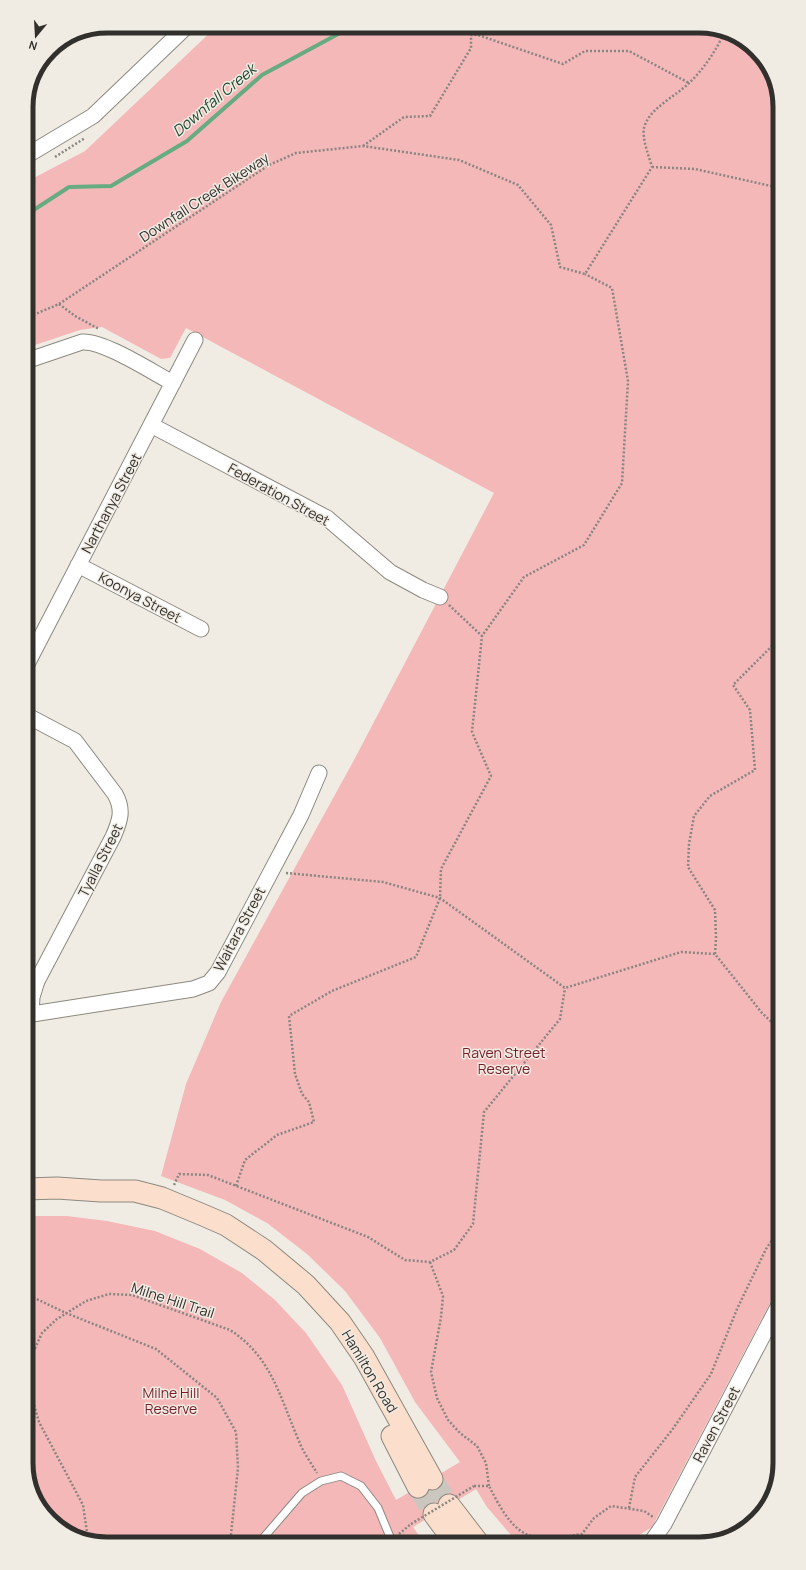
<svg xmlns="http://www.w3.org/2000/svg" width="806" height="1570" viewBox="0 0 806 1570" font-family="Manrope,sans-serif">
	<style>
		.green { fill: #f5b8b9 }
		.lines { fill: none; stroke-linecap: round; stroke-linejoin: round }
		.stream { stroke: #66ab81; stroke-width: 4 }
		.secondary-tunnel { stroke: #cbc6bf; stroke-width: 21; stroke-dasharray: 21 10; stroke-linecap: butt }
		.lane-casing { stroke: #8c8980; stroke-width: 9 }
		.street-casing { stroke: #8c8980; stroke-width: 17 }
		.secondary-casing { stroke: #8c8980; stroke-width: 23 }
		.path { stroke: #898580; stroke-width: 2.5; stroke-dasharray: 2 2; stroke-linecap: butt }
		.lane { stroke: #fff; stroke-width: 7 }
		.street { stroke: #fff; stroke-width: 15 }
		.secondary { stroke: #fbdecb; stroke-width: 21 }
		.path-bridge { stroke: #898580; stroke-width: 2.5; stroke-dasharray: 2 2; stroke-linecap: butt }
		.labels { text-anchor: middle; dominant-baseline: central; stroke-width: 3; stroke-linejoin: round; paint-order: stroke }
		.street-label { font-size: 14px; fill: #32302d; stroke: #f1ece3 }
		.park-label { font-size: 14px; fill: #771b29; stroke: #f1ece3 }
		.water-label { font-size: 15px; font-style: italic; fill: #1f4830; stroke: #f1ece3 }
		.rim { fill: none; stroke: #32302d; stroke-width: 5 }
	</style>
	<rect width="100%" height="100%" fill="#f1ece3"/>
	<path class="green" d="M217,26H705L748,43L774,76L780,107V1284L652,1527L625,1544H539L534,1541H516L487,1507L476,1489L413,1527L425,1544H102L62,1530L32,1494L26,1463V1216H67L107,1221L155,1231L200,1249L242,1273L275,1300L306,1333L342,1385L376,1461L396,1500L460,1462L415,1402L380,1338L345,1291L307,1254L267,1223L225,1200L161,1176L186,1084L221,1002L354,760L494,493L186,328L170,358L161,359L102,327L80,330L26,348V182L85,151Z"/>
	<g class="lines">
		<path class="stream" d="M26,215L69,187L111,186L187,141L262,75L353,26"/>
		<path class="secondary-tunnel" d="M432,1479L449,1505
			M418,1487L434,1514"/>
		<defs>
			<path id="lane" d="M258,1544L302,1493L321,1481L341,1476L361,1486L378,1508L393,1544"/>
			<path id="street" d="M26,156L93,116L187,26
				M26,361L82,342C103,340 152,372 173,383
				M151,425L327,518L390,572L423,590L440,597
				M78,565L201,629
				M26,666L195,340
				M26,715L75,741L115,794C124,810 120,821 113,837L37,981L32,997L31,1014
				M26,1015L193,989L209,983L218,972L301,815L319,773
				M650,1544L664,1524L780,1303"/>
			<path id="secondary" d="M26,1189L57,1188L101,1191H135L162,1198L203,1215L226,1225L264,1250L306,1285L340,1322L364,1357L432,1479
				M392,1436L418,1487
				M449,1505L479,1544
				M434,1514L456,1544"/>
		</defs>
		<use href="#lane" class="lane-casing"/>
		<use href="#street" class="street-casing"/>
		<use href="#secondary" class="secondary-casing"/>
		<path class="path" d="M363,146L404,117L430,116L471,48V35H478L563,64L585,51H629L689,83
			M55,157L85,138
			M652,167L695,169L780,188
			M26,173L32,170
			M59,304L75,316L99,329
			M26,318L59,304L269,165L296,153L363,146L459,160L518,185L551,225L560,267L585,274L652,167C649,156 642,140 644,128C649,108 675,97 689,83C703,70 716,51 724,33
			M449,605L482,636
			M286,873L383,882L440,898L565,988L681,952L715,954L762,1013L780,1030
			M715,954L716,938L715,910L688,867L689,844L694,816L710,796L755,770L750,710L733,685L780,638
			M174,1185L179,1174L208,1175L368,1237L405,1260L430,1262L454,1250L473,1224L484,1112L560,1019L565,988
			M236,1186L245,1160L277,1135L314,1122L309,1102L302,1094L295,1074L289,1016L332,991L416,957L440,898L441,869L491,776L472,732L482,636L524,577L584,545L622,483L628,381L612,288L585,274
			M430,1262L443,1296L441,1317L431,1372L437,1398L448,1420L460,1433L477,1446L486,1463L489,1486
			M26,1294L66,1313L156,1349L217,1398L236,1432L238,1468L230,1544
			M474,1486H489C500,1507 514,1537 541,1538C555,1539 569,1536 582,1534L594,1518L611,1506L644,1511L653,1517
			M629,1508L635,1477L672,1430L711,1374L737,1309L766,1249L780,1228
			M399,1534L411,1524
			M88,1539L83,1505L39,1422L30,1391L29,1369L31,1357L42,1333L57,1319L86,1301L109,1294L132,1295L230,1330C272,1357 280,1398 299,1441C303,1452 311,1463 317,1473"/>
		<use href="#lane" class="lane"/>
		<use href="#street" class="street"/>
		<use href="#secondary" class="secondary"/>
		<path class="path-bridge" d="M411,1524L474,1486"/>
	</g>
	<g class="labels">
		<g class="street-label">
			<text transform="translate(204 197) rotate(-33)">Downfall Creek Bikeway</text>
			<text transform="translate(279 494) rotate(29)">Federation Street</text>
			<text transform="translate(111 503) rotate(-62)">Narthanya Street</text>
			<text transform="translate(140 597) rotate(28)">Koonya Street</text>
			<text transform="translate(100 860) rotate(-63)">Tyalla Street</text>
			<text transform="translate(239 929) rotate(-62)">Waitara Street</text>
			<text transform="translate(173 1300) rotate(18)">Milne Hill Trail</text>
			<text transform="translate(370 1371) rotate(59)">Hamilton Road</text>
			<text transform="translate(716 1424) rotate(-62)">Raven Street</text>
		</g>
		<g class="park-label">
			<text x="504" y="1052">Raven Street<tspan x="504" dy="16">Reserve</tspan></text>
			<text x="171" y="1392">Milne Hill<tspan x="171" dy="16">Reserve</tspan></text>
		</g>
		<g class="water-label">
			<text transform="translate(214 100) rotate(-40)">Downfall Creek</text>
		</g>
	</g>
	<path d="M0 0H806V1570H0ZM107 33H699A74 74 0 0 1 773 107V1463A74 74 0 0 1 699 1537H107A74 74 0 0 1 33 1463V107A74 74 0 0 1 107 33Z" fill="#f1ece3" fill-rule="evenodd"/>
	<path class="rim" d="M107 33H699A74 74 0 0 1 773 107V1463A74 74 0 0 1 699 1537H107A74 74 0 0 1 33 1463V107A74 74 0 0 1 107 33Z"/>
	<g transform="translate(36 36) rotate(198)" stroke="#f1ece3" stroke-width="3" paint-order="stroke">
	<path d="M0-3L7 15L0 10L-7 15Z" fill="#32302d"/>
	<text y="-6" font-size="11" font-weight="bold" text-anchor="middle" fill="#32302d">N</text>
	</g>
</svg>
